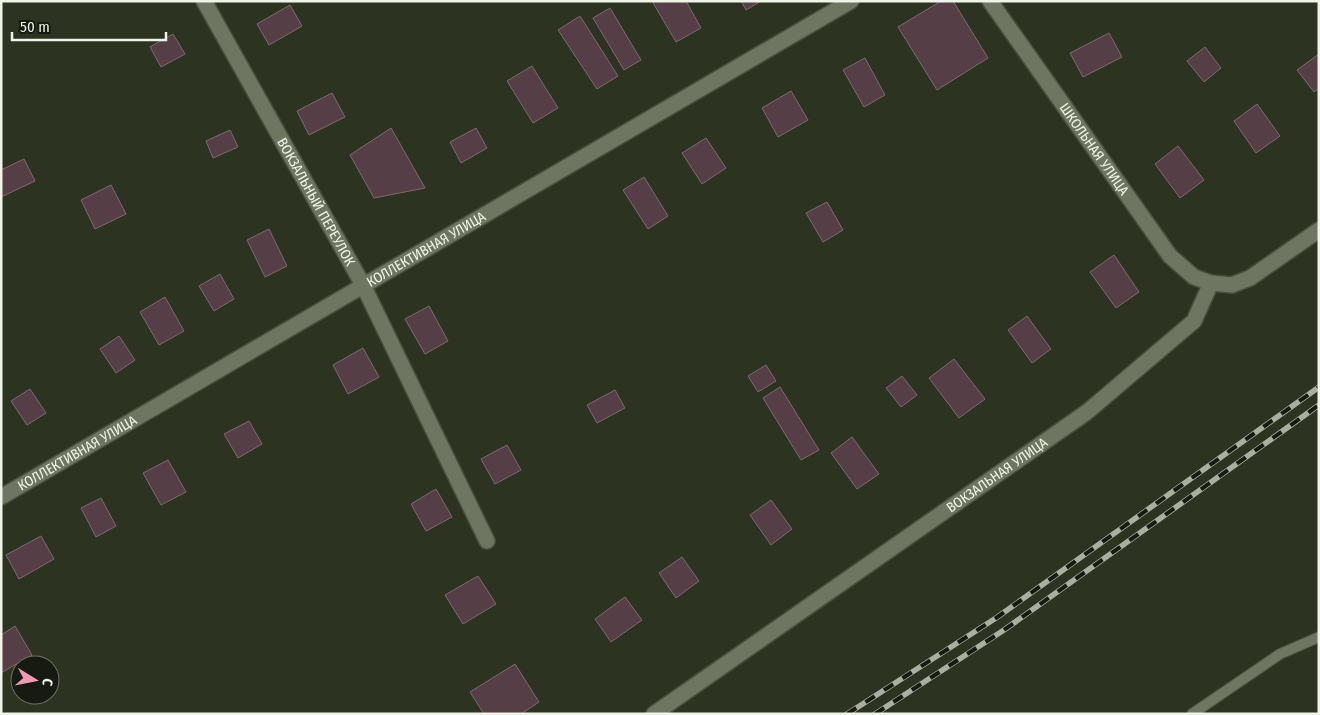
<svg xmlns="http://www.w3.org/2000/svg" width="1320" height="715" viewBox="0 0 1320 715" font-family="'Fira Sans Condensed',sans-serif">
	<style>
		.building { fill: #553e46; stroke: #816971 }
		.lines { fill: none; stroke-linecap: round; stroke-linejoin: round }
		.lane-casing { stroke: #494f3f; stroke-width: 12 }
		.street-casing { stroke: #494f3f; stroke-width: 18 }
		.secondary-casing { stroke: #494f3f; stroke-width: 18 }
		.lane { stroke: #6e7661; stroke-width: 10 }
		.street { stroke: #6e7661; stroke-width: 15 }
		.secondary { stroke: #6e7661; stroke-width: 15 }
		.rail-casing { stroke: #aaafa2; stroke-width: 5.5 }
		.rail { stroke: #171a11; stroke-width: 4; stroke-dasharray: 11; stroke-linecap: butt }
		.labels { text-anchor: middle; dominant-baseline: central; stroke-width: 4; stroke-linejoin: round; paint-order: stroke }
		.street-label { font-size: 14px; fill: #eff3e8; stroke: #171a11 }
	</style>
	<rect width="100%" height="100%" fill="#2c3321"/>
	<path class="building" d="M652,1H686L701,28L676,42Z
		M741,1H761L746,10Z
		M941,1H953L988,58L937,90L898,27Z
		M290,5L302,26L269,45L257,24Z
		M610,8L641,60L624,70L593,18Z
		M580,16L618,76L597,89L558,30Z
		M1109,33L1122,57L1083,77L1070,53Z
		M173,34L185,54L161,67L150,47Z
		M1205,47L1221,68L1204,82L1187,61Z
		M1319,54V88L1314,92L1297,70Z
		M865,58L885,95L864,107L843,70Z
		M532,66L558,108L533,123L507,81Z
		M791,91L808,120L778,137L762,108Z
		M332,93L345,117L309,135L297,111Z
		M1257,104L1280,136L1256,153L1234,121Z
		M391,128L425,188L374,198L350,155Z
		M476,128L487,148L461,163L450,142Z
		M230,130L238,147L213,158L206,141Z
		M706,138L726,168L702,184L682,153Z
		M1178,146L1204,180L1180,198L1155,164Z
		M24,159L35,181L1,197V170Z
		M644,177L668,216L648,229L623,190Z
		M111,185L126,214L95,229L81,200Z
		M827,202L843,230L823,242L806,213Z
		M269,229L287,266L265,277L247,240Z
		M1114,255L1139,292L1116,308L1090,272Z
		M220,274L234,299L214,311L199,286Z
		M165,297L184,331L159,345L140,312Z
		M429,306L448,341L425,354L405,319Z
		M1027,316L1051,349L1032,363L1008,330Z
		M119,336L135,360L116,373L100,349Z
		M363,348L379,377L348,394L333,365Z
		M954,359L985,399L959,418L929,378Z
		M766,365L776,381L758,392L748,376Z
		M902,376L917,395L901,407L886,388Z
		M780,387L819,450L801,460L763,398Z
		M30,389L46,413L27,425L11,401Z
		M615,390L625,408L597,423L587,405Z
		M249,421L262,444L238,458L224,434Z
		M852,437L879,474L857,489L831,453Z
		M507,445L521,470L495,484L481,459Z
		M168,460L186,492L161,505L143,473Z
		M436,489L452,517L426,531L411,504Z
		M101,498L116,526L96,537L81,508Z
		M771,500L792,529L771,545L750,515Z
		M41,536L54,559L19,579L6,555Z
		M682,557L699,581L676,598L659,573Z
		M478,576L496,604L463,624L445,595Z
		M625,597L642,620L611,642L595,619Z
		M15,626L32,655L1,673V635Z
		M515,664L539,702L521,714H484L470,692Z"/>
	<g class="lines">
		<defs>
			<path id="lane" d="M1192,714L1280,654L1319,637"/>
			<g id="street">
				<path id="s1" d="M204,1L363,285L487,541"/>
				<path id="s2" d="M1,497L851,1"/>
				<path id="s3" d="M654,714L1087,412L1194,321L1211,283"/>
			</g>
			<g id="secondary">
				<path id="s4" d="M990,1L1170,256L1194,277L1211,283L1232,285L1250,278L1319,230"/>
			</g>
		</defs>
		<use href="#lane" class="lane-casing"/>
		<use href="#street" class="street-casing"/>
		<use href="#secondary" class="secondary-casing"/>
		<use href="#lane" class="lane"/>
		<use href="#street" class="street"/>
		<use href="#secondary" class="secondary"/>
		<defs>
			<path id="rail" d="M847,714L996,618L1319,387
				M875,714L1004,630L1319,405"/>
		</defs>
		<use href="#rail" class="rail-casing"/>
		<use href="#rail" class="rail"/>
	</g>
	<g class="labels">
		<g class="street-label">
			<text stroke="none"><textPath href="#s4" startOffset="181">ШКОЛЬНАЯ УЛИЦА</textPath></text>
			<text stroke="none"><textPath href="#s1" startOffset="230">ВОКЗАЛЬНЫЙ ПЕРЕУЛОК</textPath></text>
			<text stroke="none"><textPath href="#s2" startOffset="492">КОЛЛЕКТИВНАЯ УЛИЦА</textPath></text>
			<text stroke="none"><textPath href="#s2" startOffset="88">КОЛЛЕКТИВНАЯ УЛИЦА</textPath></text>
			<text stroke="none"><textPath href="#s3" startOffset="418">ВОКЗАЛЬНАЯ УЛИЦА</textPath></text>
		</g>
	</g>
	<rect width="1320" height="715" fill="none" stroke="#eff3e8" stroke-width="5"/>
	<g transform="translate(35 680) rotate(100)"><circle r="24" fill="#171a11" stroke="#6d7167"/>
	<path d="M0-4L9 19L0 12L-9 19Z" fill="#ef9ab8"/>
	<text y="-8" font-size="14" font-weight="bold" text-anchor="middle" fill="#eff3e8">С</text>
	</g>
	<path d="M12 32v8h154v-8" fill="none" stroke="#eff3e8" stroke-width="2.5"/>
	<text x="20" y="32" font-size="15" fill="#eff3e8" stroke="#171a11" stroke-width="4" paint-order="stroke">50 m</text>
</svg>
